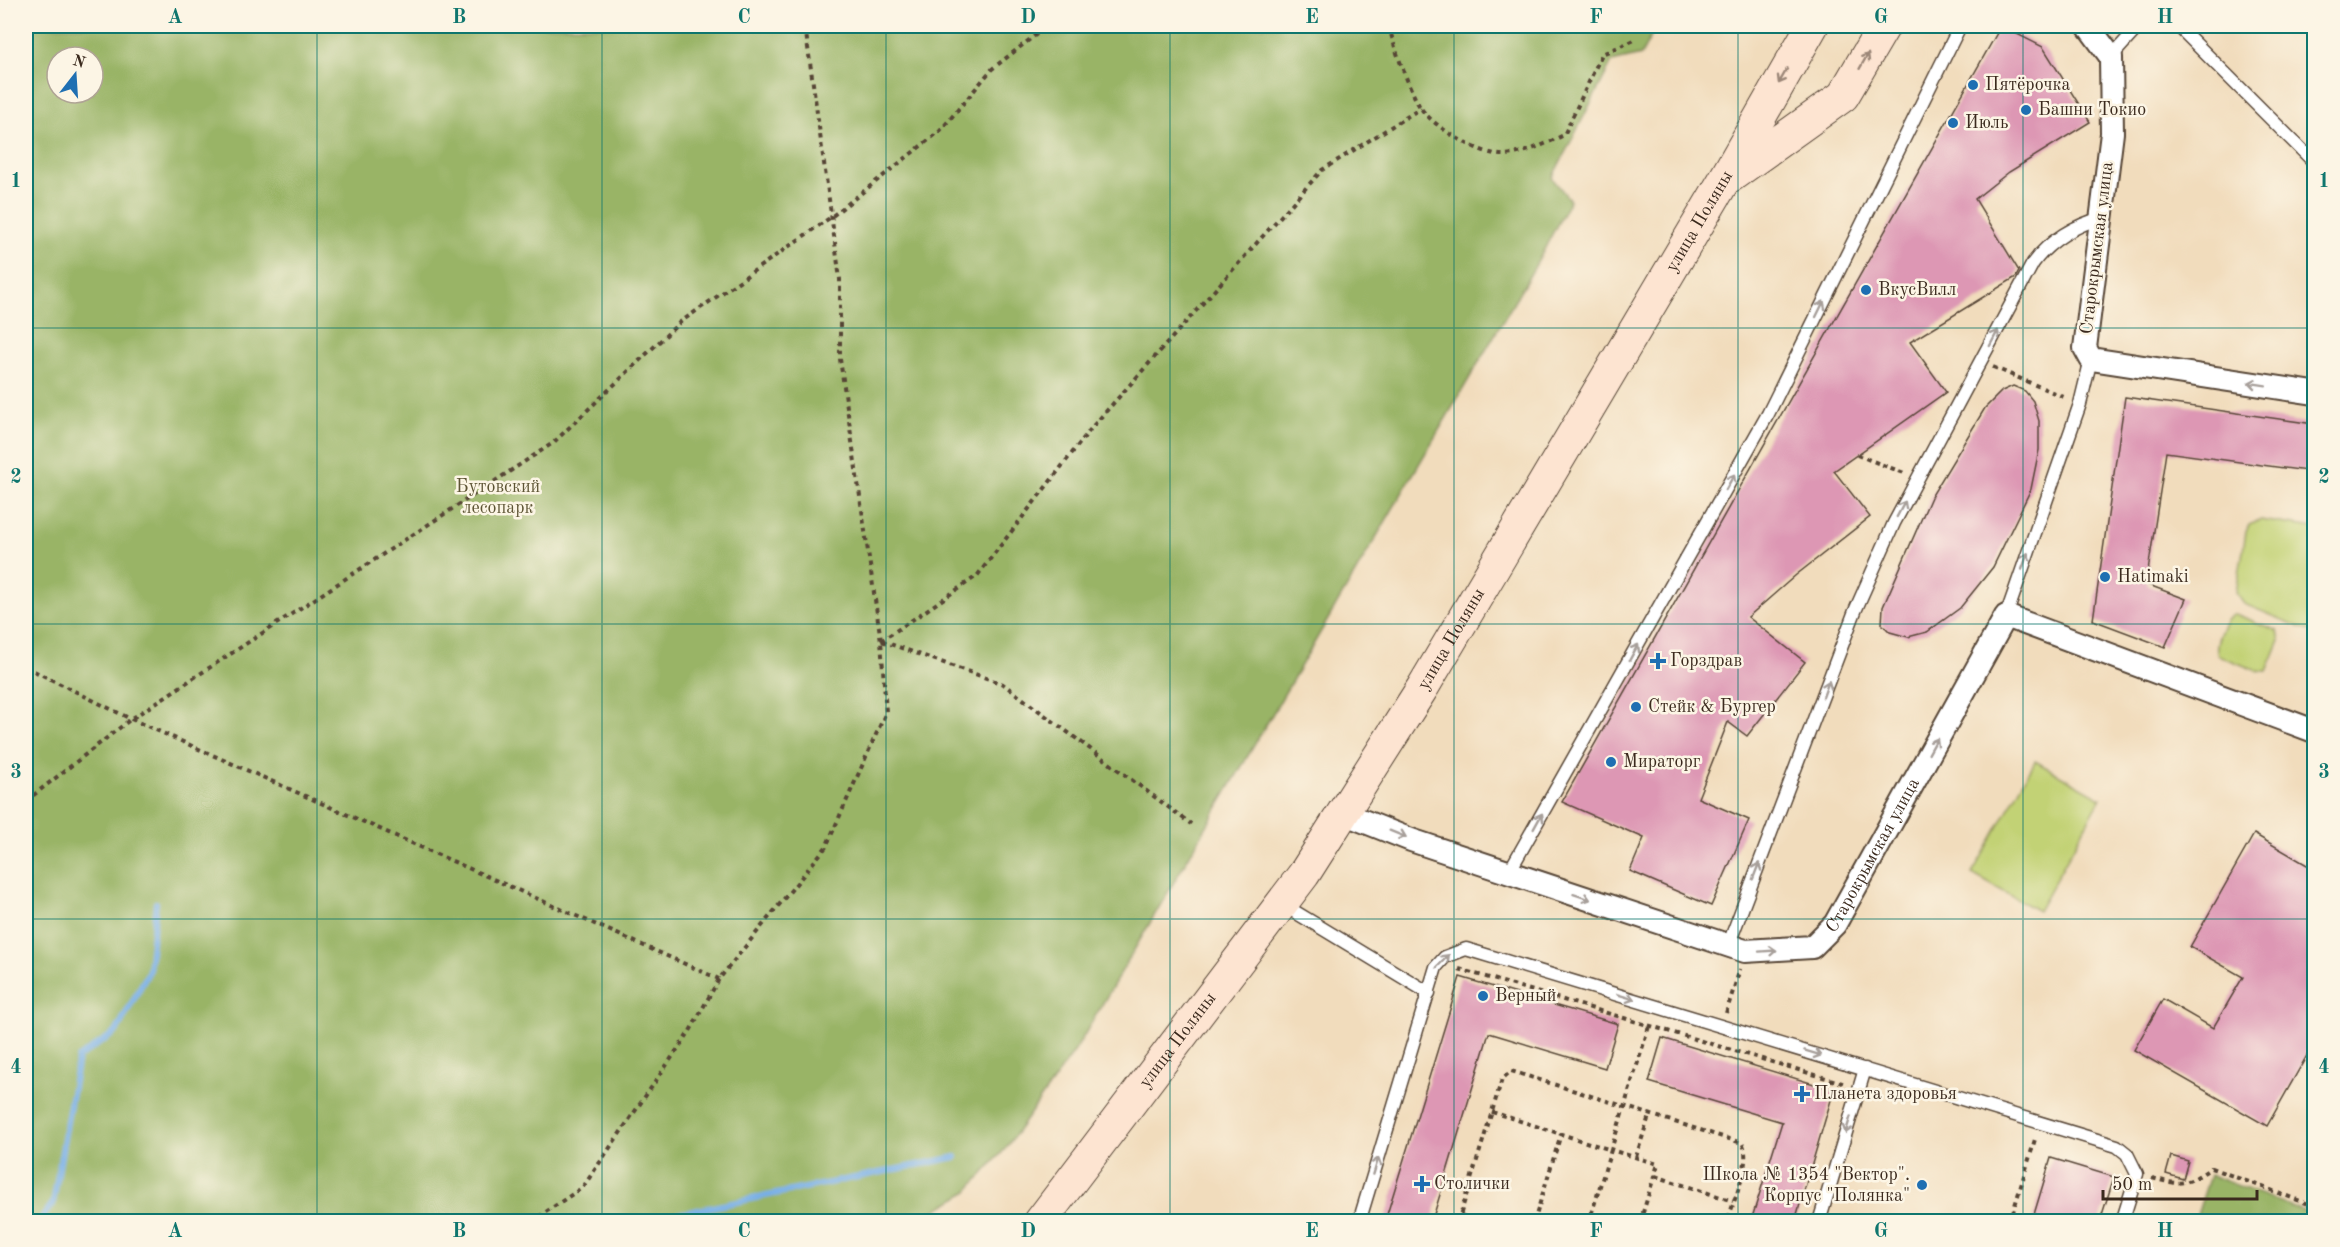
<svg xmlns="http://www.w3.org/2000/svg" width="2340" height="1247" viewBox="0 0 2340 1247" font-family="'Old Standard TT',serif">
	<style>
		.green { fill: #c2d274; stroke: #7e7e49; stroke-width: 1.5 }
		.forest { fill: #99b466; stroke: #6a6f42; stroke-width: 1.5; fill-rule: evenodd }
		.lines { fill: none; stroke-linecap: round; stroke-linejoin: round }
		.stream { stroke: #77afe7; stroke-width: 6 }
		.building { fill: #dd97b4 }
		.lane-casing { stroke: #564536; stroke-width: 15 }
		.street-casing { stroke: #564536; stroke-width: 26 }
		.secondary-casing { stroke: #564536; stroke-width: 34 }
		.path { stroke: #564536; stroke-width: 4; stroke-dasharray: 4.5 4.5; stroke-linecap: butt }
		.lane { stroke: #fff; stroke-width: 12 }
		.street { stroke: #fff; stroke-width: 22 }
		.secondary { stroke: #fde4d1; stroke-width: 32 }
		.oneway { stroke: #9c8778 }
		.oneway2 { stroke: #a79f9a }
		.grid { fill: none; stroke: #0f766e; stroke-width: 1.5; stroke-opacity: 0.55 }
		.poi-dot { fill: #1f6fb2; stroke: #fcf5e5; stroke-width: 2 }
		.labels { text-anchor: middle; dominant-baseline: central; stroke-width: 5; stroke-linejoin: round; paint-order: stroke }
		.poi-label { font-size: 18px; fill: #3b2a1e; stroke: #fcf5e5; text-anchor: start }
		.street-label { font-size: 18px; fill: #3b2a1e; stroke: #fcf5e5 }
		.park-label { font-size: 18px; fill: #5d5434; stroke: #fcf5e5 }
		.neatline { fill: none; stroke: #0f766e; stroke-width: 2 }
		.grid-label { font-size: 20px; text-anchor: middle; font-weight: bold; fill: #0f766e }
	</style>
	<rect width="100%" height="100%" fill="#fcf5e5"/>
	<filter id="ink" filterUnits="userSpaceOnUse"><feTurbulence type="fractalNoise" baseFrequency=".0167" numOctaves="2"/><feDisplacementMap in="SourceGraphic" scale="12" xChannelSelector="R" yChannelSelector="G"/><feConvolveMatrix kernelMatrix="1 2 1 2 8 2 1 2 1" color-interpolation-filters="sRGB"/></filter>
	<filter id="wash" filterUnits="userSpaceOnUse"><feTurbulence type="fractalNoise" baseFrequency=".008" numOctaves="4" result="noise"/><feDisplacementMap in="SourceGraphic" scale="24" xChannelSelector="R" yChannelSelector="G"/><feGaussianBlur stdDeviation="1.35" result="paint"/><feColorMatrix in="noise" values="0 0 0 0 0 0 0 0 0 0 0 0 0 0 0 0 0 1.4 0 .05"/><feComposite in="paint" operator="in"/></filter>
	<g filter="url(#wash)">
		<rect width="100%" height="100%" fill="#f1dcbc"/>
		<path class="green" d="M2261,520L2314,528V633L2244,604L2236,593L2246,532L2249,525Z
			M2235,614L2278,631L2280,640L2267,671H2257L2218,655C2213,645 2225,617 2235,614Z
			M2035,761L2101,798L2038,911L1972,874Z"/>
		<path class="forest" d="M26,26H1656L1641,55L1612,62L1552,178L1570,200L1537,263L1076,1049L1005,1149L967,1192L915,1222L26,1221ZM57,57H93V93H57Z
			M2210,1175L2314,1215V1221H2195Z"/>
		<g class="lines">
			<path class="stream" d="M39,1222L53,1203L78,1058L116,1032L149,971L156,903
				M639,1222L956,1157"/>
		</g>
		<g id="blocks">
			<path class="building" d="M2001,26L2043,47L2090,122L2009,172L1975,199L2019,271L2016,277L1910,342L1946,392L1834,471L1870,517L1796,575L1748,617L1805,662L1747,736L1728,722L1698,798L1749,820L1711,906L1630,871L1644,838L1562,802Z
				M2013,386L2025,391L2033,401L2039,421V450L2031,489L1993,567L1960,608L1927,632L1908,637L1890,632L1882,624L1883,607L1931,497L1985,408L2002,391Z
				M2125,397L2314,424V472L2166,452L2146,584L2186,599L2165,647L2093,620Z
				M2254,834L2314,869V1043L2267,1126L2134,1050L2163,999L2213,1028L2243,977L2190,947Z
				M1460,977L1618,1024L1605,1068L1489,1033L1432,1221H1385Z
				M1662,1038L1834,1090L1795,1221H1751L1782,1122L1649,1082Z
				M2171,1156L2188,1161L2183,1179L2166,1174Z
				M2051,1158L2114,1177L2100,1221H2032Z"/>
		</g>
	</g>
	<g filter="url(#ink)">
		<use href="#blocks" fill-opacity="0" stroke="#564536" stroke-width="1.5"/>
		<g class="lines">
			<defs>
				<path id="lane" d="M2178,26L2314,162
					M2111,57L2139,26
					M2006,616L2080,404L2091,359
					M1509,872L1768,414L1960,26
					M1282,904L1429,993
					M1728,946L1855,611L1894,523L2033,263C2049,241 2075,225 2102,218
					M1359,1222L1436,967L1445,957L1466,949L2117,1146L2127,1154L2137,1174L2122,1222
					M1819,1222L1865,1069"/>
				<g id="street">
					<path d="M2088,26L2111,57L2112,133L2085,348L2091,359L2314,393"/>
					<path id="s1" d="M1343,813L1411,840L1745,951L1812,947L1835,924L2006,616L2314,731"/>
				</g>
				<g id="secondary">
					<path d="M1731,176L1843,96L1884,26"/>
					<path id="s2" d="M1040,1222L1304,874L1423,687L1723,182L1812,26"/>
				</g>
			</defs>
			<use href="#lane" class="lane-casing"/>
			<use href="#street" class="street-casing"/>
			<use href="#secondary" class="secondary-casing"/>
			<path class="path" d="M1389,26C1393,45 1410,91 1420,107C1433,127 1480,155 1503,155C1525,154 1545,144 1564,135L1602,54L1637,39
				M1993,367L2066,398
				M1857,455L1904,473
				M881,641L977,576L1093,426L1322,170L1421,108
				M882,641L1003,684L1191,824
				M26,667L131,719L719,979
				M26,801L131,719L553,443L679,323L831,217L940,131L992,69L1047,26
				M1459,969L1846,1084
				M1726,1013L1740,969
				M1492,1112L1561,1134
				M1636,1157L1650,1113
				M1655,1176L1733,1201
				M2152,1178C2181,1186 2186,1185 2211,1168L2314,1206
				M1460,1215L1482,1222
				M531,1222L583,1187L690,1031L719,979L826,847L886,712L881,641L840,359V279L805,26
				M1458,1222L1502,1079L1511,1071L1742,1143C1753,1160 1733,1202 1727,1222
				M1534,1222L1561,1134L1611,1150L1589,1222
				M1640,1222L1658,1164L1611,1150L1650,1023
				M2010,1222L2036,1136"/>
			<use href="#lane" class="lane"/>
			<use href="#street" class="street"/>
			<use href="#secondary" class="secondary"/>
		</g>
		<defs><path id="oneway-shaft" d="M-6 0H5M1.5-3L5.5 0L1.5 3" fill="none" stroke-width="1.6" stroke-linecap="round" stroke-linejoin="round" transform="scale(1.5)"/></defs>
		<g class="oneway">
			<use href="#oneway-shaft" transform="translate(1864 61) rotate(-60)"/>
			<use href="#oneway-shaft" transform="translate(1783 76) rotate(120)"/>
		</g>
		<g class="oneway2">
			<use href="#oneway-shaft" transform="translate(1820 309) rotate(-64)"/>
			<use href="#oneway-shaft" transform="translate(1994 338) rotate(-62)"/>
			<use href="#oneway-shaft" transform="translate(2257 384) rotate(-171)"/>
			<use href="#oneway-shaft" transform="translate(1730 482) rotate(-61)"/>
			<use href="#oneway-shaft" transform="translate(1901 509) rotate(-62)"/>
			<use href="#oneway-shaft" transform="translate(2025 561) rotate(-71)"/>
			<use href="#oneway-shaft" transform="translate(1634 652) rotate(-61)"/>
			<use href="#oneway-shaft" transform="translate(1826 689) rotate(-70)"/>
			<use href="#oneway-shaft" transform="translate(1933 746) rotate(-61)"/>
			<use href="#oneway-shaft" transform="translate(1538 821) rotate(-61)"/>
			<use href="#oneway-shaft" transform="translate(1398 834) rotate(22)"/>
			<use href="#oneway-shaft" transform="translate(1756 871) rotate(-69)"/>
			<use href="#oneway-shaft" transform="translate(1582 897) rotate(18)"/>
			<use href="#oneway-shaft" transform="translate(1768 951) rotate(-4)"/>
			<use href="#oneway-shaft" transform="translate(1443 961) rotate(-46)"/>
			<use href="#oneway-shaft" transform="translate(1626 997) rotate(17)"/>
			<use href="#oneway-shaft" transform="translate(1813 1053) rotate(17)"/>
			<use href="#oneway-shaft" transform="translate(1848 1125) rotate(107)"/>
			<use href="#oneway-shaft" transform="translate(1376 1166) rotate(-73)"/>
		</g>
	</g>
	<path class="grid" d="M317,26V1222M602,26V1222M886,26V1222M1170,26V1222M1454,26V1222M1738,26V1222M2023,26V1222M26,328H2314M26,624H2314M26,919H2314"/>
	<g class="poi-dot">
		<circle cx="1973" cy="85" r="6"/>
		<circle cx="2026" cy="110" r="6"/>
		<circle cx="1953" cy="123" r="6"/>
		<circle cx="1866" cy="290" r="6"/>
		<circle cx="2105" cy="577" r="6"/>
		<path d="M1655 652h6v6h6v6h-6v6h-6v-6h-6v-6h6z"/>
		<circle cx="1636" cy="707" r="6"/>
		<circle cx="1611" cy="762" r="6"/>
		<circle cx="1483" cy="996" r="6"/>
		<path d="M1799 1085h6v6h6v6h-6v6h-6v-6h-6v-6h6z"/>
		<path d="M1419 1175h6v6h6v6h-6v6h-6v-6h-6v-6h6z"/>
		<circle cx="1922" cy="1185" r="6"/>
	</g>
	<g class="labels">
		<g class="poi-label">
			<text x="1985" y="85">Пятёрочка</text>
			<text x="2038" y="110">Башни Токио</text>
			<text x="1965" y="123">Июль</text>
			<text x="1878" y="290">ВкусВилл</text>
			<text x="2117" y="577">Hatimaki</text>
			<text x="1670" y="661">Горздрав</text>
			<text x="1648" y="707">Стейк &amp; Бургер</text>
			<text x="1623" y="762">Мираторг</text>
			<text x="1495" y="996">Верный</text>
			<text x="1814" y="1094">Планета здоровья</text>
			<text x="1910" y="1175" text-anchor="end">Школа № 1354 "Вектор".<tspan x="1910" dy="21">Корпус "Полянка"</tspan></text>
			<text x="1434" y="1184">Столички</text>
		</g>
		<g class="street-label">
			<text stroke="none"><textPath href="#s2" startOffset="1200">улица Поляны</textPath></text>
			<text transform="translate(2097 248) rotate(-83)">Старокрымская улица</text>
			<text stroke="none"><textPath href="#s2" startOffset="714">улица Поляны</textPath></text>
			<text stroke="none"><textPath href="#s1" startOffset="603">Старокрымская улица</textPath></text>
			<text stroke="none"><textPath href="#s2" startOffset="228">улица Поляны</textPath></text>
		</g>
		<g class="park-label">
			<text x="498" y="487">Бутовский<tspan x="498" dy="21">лесопарк</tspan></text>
		</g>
	</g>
	<rect width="2340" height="1247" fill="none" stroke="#fcf5e5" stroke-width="66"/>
	<g transform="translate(75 75) rotate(17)"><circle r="28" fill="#fcf5e5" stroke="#afa495" stroke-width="1.5"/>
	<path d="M0-4.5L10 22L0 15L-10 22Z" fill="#1f6fb2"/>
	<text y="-9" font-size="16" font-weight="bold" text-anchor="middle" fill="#3b2a1e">N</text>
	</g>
	<path d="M2103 1190v9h154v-9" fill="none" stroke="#3b2a1e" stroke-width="3"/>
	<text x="2112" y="1190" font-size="18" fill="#3b2a1e" stroke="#fcf5e5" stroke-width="4.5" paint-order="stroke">50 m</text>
	<rect x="33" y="33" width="2274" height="1181" class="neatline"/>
	<g class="grid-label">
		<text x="175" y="23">A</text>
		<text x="459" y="23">B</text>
		<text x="744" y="23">C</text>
		<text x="1028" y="23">D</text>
		<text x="1312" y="23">E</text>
		<text x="1596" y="23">F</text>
		<text x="1881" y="23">G</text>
		<text x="2165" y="23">H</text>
		<text x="16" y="187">1</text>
		<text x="2324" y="187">1</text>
		<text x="16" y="483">2</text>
		<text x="2324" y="483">2</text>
		<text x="16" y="778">3</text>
		<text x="2324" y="778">3</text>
		<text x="16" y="1073">4</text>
		<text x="2324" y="1073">4</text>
		<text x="175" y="1237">A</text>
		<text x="459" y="1237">B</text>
		<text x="744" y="1237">C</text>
		<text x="1028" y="1237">D</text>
		<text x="1312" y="1237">E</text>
		<text x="1596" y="1237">F</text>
		<text x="1881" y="1237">G</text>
		<text x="2165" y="1237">H</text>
	</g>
</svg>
